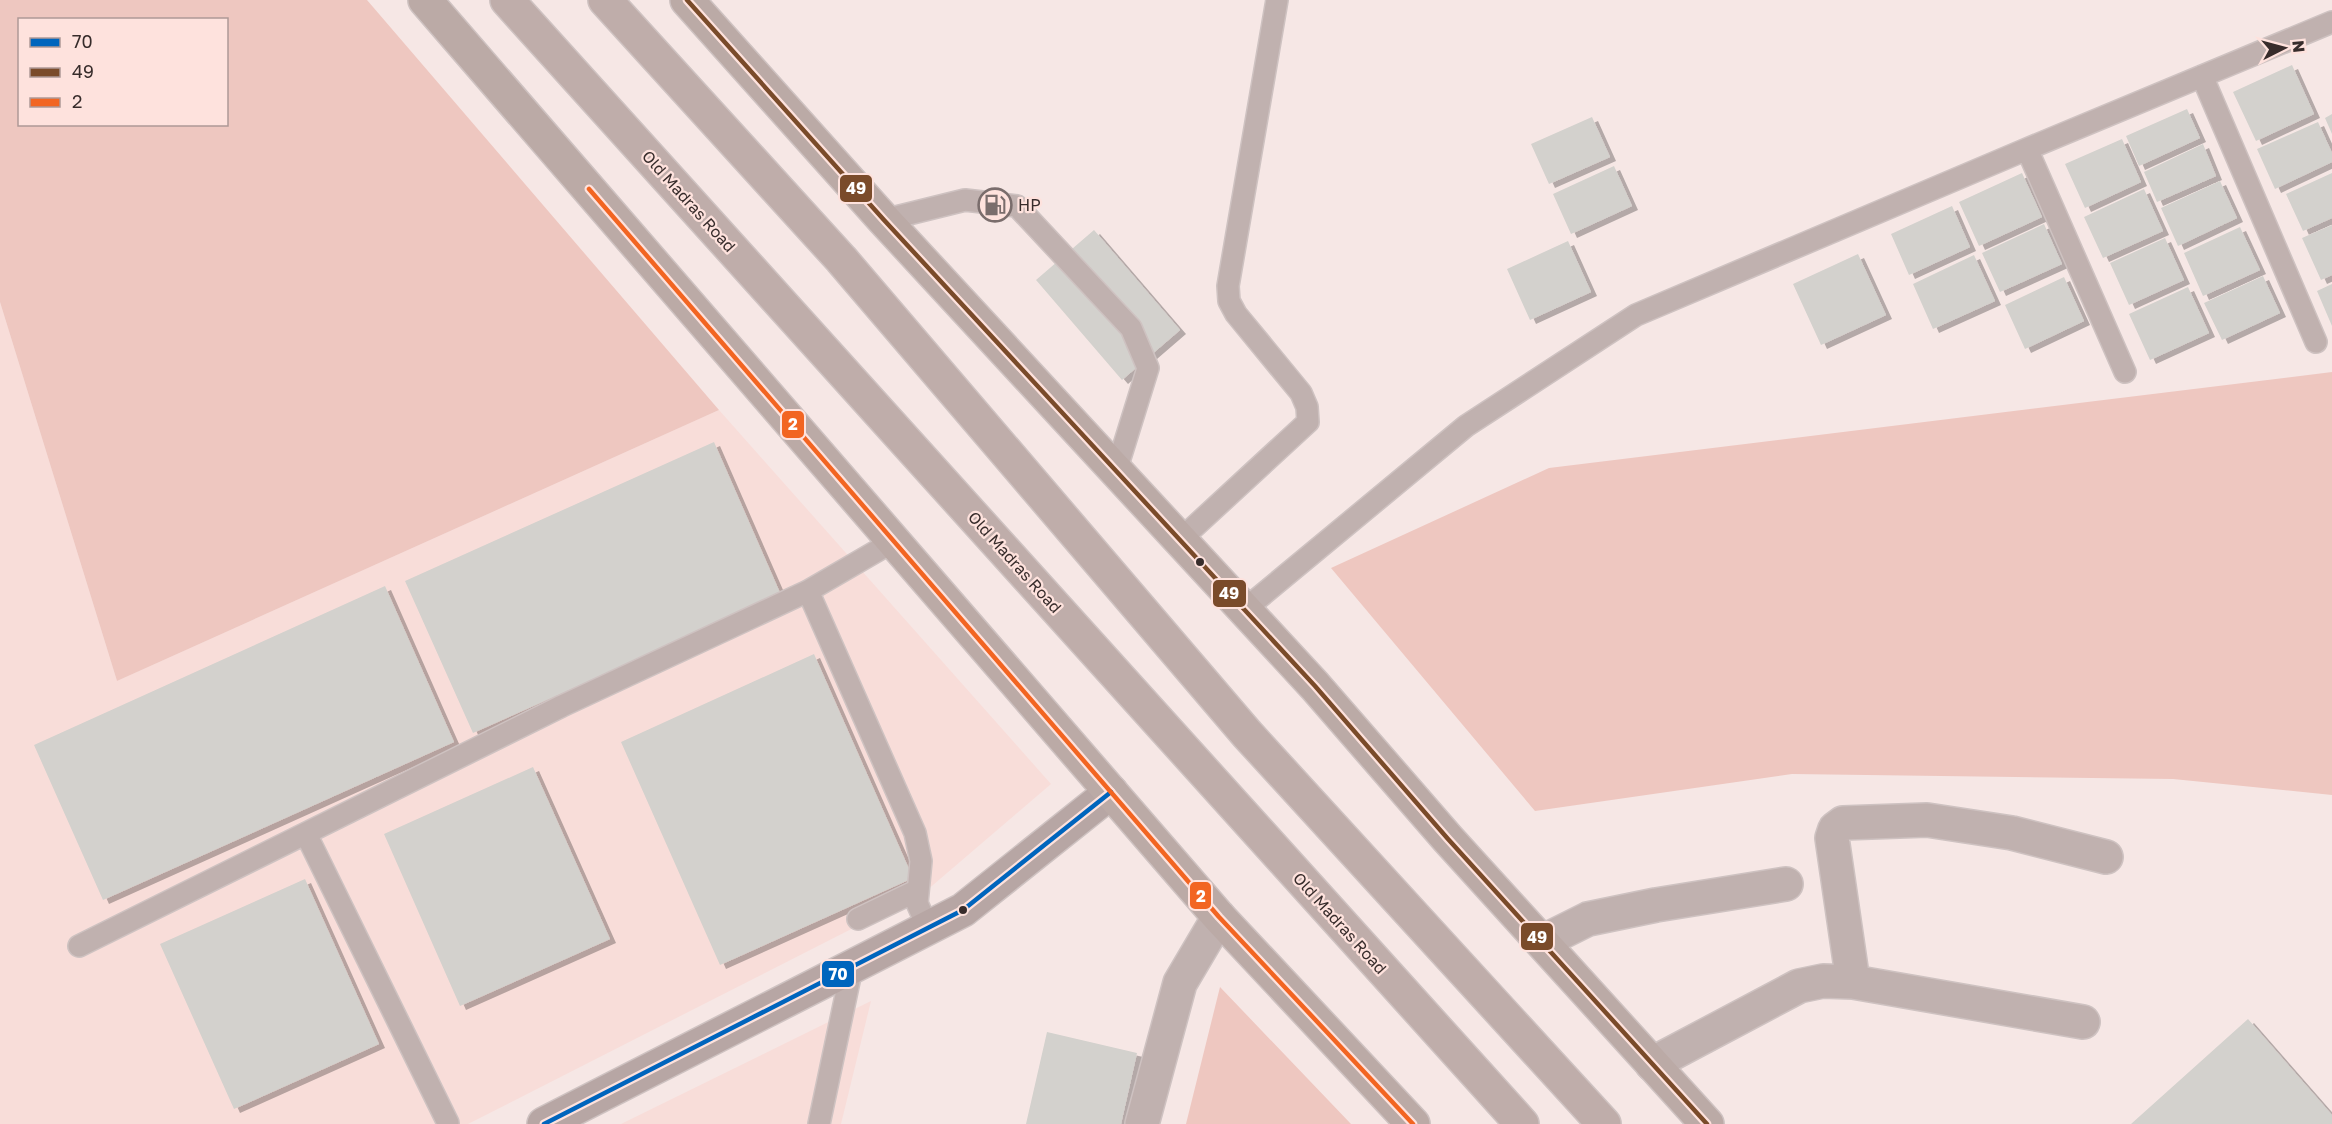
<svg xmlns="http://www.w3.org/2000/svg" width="2332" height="1124" viewBox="0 0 2332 1124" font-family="'Golos Text',sans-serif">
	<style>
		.built { fill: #f8ddd9 }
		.green { fill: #eec7c0; fill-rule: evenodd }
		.building { fill: #d3d1cd; filter: url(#shadow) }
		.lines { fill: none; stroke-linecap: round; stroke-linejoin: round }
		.lane-casing { stroke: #cec2c1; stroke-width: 24 }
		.street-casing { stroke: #cec2c1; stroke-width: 36 }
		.secondary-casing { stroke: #cec2c1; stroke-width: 36 }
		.primary-casing { stroke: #cec2c1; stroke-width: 36 }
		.highway-casing { stroke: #cec2c1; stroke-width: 36 }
		.lane { stroke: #c0b1af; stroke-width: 21 }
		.street { stroke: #c0b1af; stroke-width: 33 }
		.secondary { stroke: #b7a6a4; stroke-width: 33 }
		.primary { stroke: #bbaaa6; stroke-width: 33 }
		.highway { stroke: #bfadaa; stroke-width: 33 }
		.bus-1-casing { stroke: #fee2dd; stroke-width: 9 }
		.bus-2-casing { stroke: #fee2dd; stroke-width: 9 }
		.bus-3-casing { stroke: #fee2dd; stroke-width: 9 }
		.bus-1 { stroke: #0065bd; stroke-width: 4.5 }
		.bus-2 { stroke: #7a4b2a; stroke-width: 4.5 }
		.bus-3 { stroke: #f26522; stroke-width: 4.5 }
		.bus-dot { fill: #372c2b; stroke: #fee2dd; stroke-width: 2 }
		.labels { text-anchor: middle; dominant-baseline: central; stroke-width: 4.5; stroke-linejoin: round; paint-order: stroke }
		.street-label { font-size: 16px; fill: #372c2b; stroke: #fee2dd }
		.poi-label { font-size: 16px; fill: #372c2b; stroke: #fee2dd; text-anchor: start }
		.line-badge { stroke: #fee2dd; stroke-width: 2 }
		.badge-label { font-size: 16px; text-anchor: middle; font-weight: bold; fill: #fff }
	</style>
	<defs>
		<filter id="shadow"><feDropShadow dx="6" dy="4" stdDeviation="0" flood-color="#0004"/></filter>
	</defs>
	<rect width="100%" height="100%" fill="#f6e7e5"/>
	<path class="built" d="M0,302L117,681L719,410L1051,784L926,891L468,1124H0Z
		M871,1001L841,1124H621Z"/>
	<path class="green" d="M0,0H367L719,410L117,681L0,302ZM20,20H226V124H20Z
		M2332,372V795L2173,779L1792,774L1535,811L1331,568L1549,468Z
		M1220,987L1351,1124H1186Z"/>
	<path class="building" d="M2292,65L2314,114L2256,141L2233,92Z
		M2187,109L2200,138L2139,166L2126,136Z
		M2332,114V134L2325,118Z
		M1592,117L1610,157L1549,184L1531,144Z
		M2318,122L2332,153V162L2275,189L2257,149Z
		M2122,139L2141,182L2085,208L2065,164Z
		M2203,144L2216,176L2157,202L2144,172Z
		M1614,166L1632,206L1571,234L1553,194Z
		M2022,173L2042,217L1979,246L1959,202Z
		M2332,173V218L2303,231L2286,194Z
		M2220,181L2237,218L2178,246L2161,208Z
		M2144,189L2163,231L2103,258L2084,217Z
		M1952,206L1970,247L1909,275L1891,234Z
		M2044,224L2062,264L2000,292L1982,253Z
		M2332,225V275L2321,280L2302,238Z
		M2240,227L2260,270L2203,296L2184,253Z
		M1094,230L1180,330L1122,380L1036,280Z
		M2165,238L2184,280L2129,305L2110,263Z
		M1568,241L1591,292L1530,320L1507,269Z
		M1858,254L1886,315L1821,345L1793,284Z
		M1974,255L1995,301L1933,329L1913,284Z
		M2263,276L2280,313L2222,340L2204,303Z
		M2064,277L2084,321L2025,349L2005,305Z
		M2332,284V326L2317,291Z
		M2188,287L2209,333L2150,360L2129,314Z
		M714,442L781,595L473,733L405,581Z
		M385,586L454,742L103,900L34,745Z
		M814,654L913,878L720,965L621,742Z
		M533,767L610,939L460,1006L384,834Z
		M305,879L379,1044L234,1109L160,944Z
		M2248,1019L2332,1115V1124H2131Z
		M1047,1032L1137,1053L1121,1124H1026Z"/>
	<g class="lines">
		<defs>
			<path id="lane" d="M2202,76L2316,342
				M2027,149L2125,372
				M884,220L965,200L1017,206L1131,328L1148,368L1116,471
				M1180,540L1308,422L1307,407L1301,393L1236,314L1229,301L1228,286L1277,0
				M808,591L915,833L921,861L917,903L928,928
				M1244,610L1466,426L1636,315L2027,149L2332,22
				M306,834L448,1123
				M858,919L918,890
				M79,946L562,706L808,591L894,541
				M819,1124L852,967"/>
			<path id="street" d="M1542,942L1588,919L1656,905L1786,884
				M1853,982L1832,838L1835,829L1843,823L1927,820L2012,833L2106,857
				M1652,1064L1799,986L1823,981L1853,982L2083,1022
				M1142,1124L1180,983L1219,917"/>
			<path id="secondary" d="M544,1124L963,910L1111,792"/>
			<path id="primary" d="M425,0L1219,917L1413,1124
				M687,0L884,220L1315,686L1448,839L1707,1124"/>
			<path id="highway" d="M507,0L1522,1124
				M605,0L841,259L1247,734L1604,1124"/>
		</defs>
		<use href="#lane" class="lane-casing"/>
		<use href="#street" class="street-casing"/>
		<use href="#secondary" class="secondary-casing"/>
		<use href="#primary" class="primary-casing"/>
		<use href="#highway" class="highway-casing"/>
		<use href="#lane" class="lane"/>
		<use href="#street" class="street"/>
		<use href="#secondary" class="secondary"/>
		<use href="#primary" class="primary"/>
		<use href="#highway" class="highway"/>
		<defs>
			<path id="bus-1" d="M544,1124L963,910L1111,792"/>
			<path id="bus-2" d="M687,0L884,220L1315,686L1448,839L1707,1124"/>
			<path id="bus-3" d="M589,189L1219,917L1413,1124"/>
		</defs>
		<use href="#bus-1" class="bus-1-casing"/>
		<use href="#bus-2" class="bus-2-casing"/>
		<use href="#bus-3" class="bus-3-casing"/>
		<use href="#bus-1" class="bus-1"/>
		<use href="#bus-2" class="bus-2"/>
		<use href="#bus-3" class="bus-3"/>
	</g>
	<defs>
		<symbol id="fuel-ring" viewBox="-11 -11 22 22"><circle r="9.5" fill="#fee2dd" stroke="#7a6d6c" stroke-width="1.5"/><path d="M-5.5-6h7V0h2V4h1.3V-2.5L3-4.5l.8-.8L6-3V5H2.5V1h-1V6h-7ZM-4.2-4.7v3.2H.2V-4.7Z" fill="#7a6d6c"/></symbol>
	</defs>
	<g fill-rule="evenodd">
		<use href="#fuel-ring" x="976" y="186" width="38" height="38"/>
	</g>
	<g class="bus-dot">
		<circle cx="1200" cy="562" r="5"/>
		<circle cx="963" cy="910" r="5"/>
	</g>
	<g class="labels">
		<g class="street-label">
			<text transform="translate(689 201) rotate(48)">Old Madras Road</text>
			<text transform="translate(1015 562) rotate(48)">Old Madras Road</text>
			<text transform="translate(1340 923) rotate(48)">Old Madras Road</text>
		</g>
		<g class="poi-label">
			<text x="1018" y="205">HP</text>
		</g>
	</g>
	<g class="line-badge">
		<rect x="839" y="174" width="34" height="29" rx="6" fill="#7a4b2a"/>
		<rect x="781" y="410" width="24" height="29" rx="6" fill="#f26522"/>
		<rect x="1212" y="579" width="35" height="29" rx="6" fill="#7a4b2a"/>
		<rect x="1189" y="881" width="23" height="29" rx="6" fill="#f26522"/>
		<rect x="1520" y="922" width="34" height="29" rx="6" fill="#7a4b2a"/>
		<rect x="821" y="960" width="34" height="28" rx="6" fill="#0065bd"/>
	</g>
	<g class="badge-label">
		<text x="856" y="194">49</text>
		<text x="793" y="430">2</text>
		<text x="1229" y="599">49</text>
		<text x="1201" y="902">2</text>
		<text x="1537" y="943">49</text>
		<text x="838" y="980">70</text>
	</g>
	<rect x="18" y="18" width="210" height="108" fill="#fee2dd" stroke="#ae9996" stroke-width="1.5"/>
	<rect x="30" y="38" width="30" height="9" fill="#0065bd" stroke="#ae9996" stroke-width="1.5"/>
	<text x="72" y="48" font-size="18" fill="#372c2b">70</text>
	<rect x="30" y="68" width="30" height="9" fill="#7a4b2a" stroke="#ae9996" stroke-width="1.5"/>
	<text x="72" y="78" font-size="18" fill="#372c2b">49</text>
	<rect x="30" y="98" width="30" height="9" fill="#f26522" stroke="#ae9996" stroke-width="1.5"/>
	<text x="72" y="108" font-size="18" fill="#372c2b">2</text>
	<g transform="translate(2284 48) rotate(84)" stroke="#fee2dd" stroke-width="4.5" paint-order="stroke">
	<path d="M0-4.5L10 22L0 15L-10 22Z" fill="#372c2b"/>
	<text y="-9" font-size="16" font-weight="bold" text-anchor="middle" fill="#372c2b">N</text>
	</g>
</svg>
